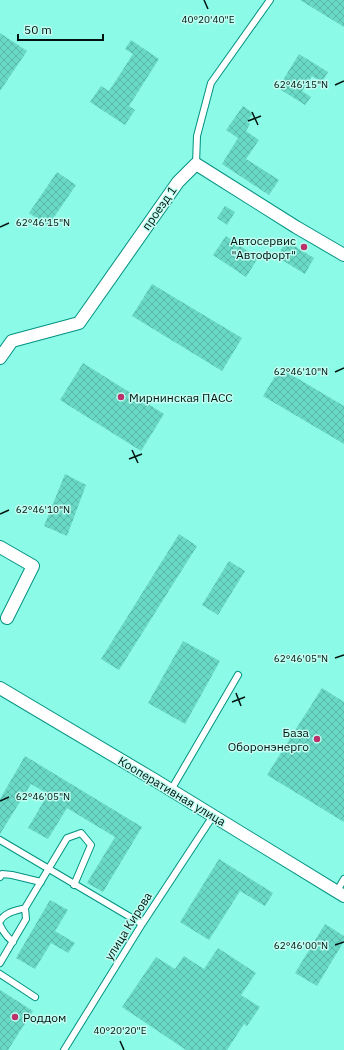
<svg xmlns="http://www.w3.org/2000/svg" width="344" height="1050" viewBox="0 0 344 1050" font-family="'IBM Plex Sans',sans-serif">
	<style>
		.building { fill: url(#building-cross-hatch) }
		.lines { fill: none; stroke-linecap: round; stroke-linejoin: round }
		.lane-casing { stroke: #029281; stroke-width: 8 }
		.street-casing { stroke: #029281; stroke-width: 14 }
		.lane { stroke: #fff; stroke-width: 6 }
		.street { stroke: #fff; stroke-width: 12 }
		.ticks { fill: none; stroke: #00130f; stroke-width: 1.5 }
		.poi-dot { fill: #bc3169; stroke: #c1fef2; stroke-width: 1.5 }
		.labels { text-anchor: middle; dominant-baseline: central; stroke-width: 3; stroke-linejoin: round; paint-order: stroke }
		.street-label { font-size: 12px; fill: #00130f; stroke: #c1fef2 }
		.poi-label { font-size: 12px; fill: #00130f; stroke: #c1fef2; text-anchor: end }
		.ticks-label { font-size: 10px; text-anchor: middle; fill: #00130f; stroke: #c1fef2; stroke-width: 3; stroke-linejoin: round; paint-order: stroke }
	</style>
	<defs>
		<pattern id="building-cross-hatch" width="8" height="8" patternUnits="userSpaceOnUse"><rect width="8" height="8" fill="#69d9c6"/><path d="M0 0l8 8M0 8l8-8" fill="none" stroke="#59b9a9"/></pattern>
	</defs>
	<rect width="100%" height="100%" fill="#8bfae6"/>
	<path class="building" d="M300,0H344V27Z
		M0,33L27,51L0,91Z
		M131,40L159,59L129,106L135,110L125,125L90,102L101,86L109,91L133,54L125,49Z
		M299,54L328,72L322,82L312,76L302,91L311,97L305,105L278,88Z
		M243,106L253,113L247,122L250,124L246,131L259,140L246,159L279,180L269,195L222,164L238,138L226,130Z
		M57,172L76,185L48,226L29,213Z
		M225,206L235,212L227,225L217,218Z
		M226,236L258,258L246,277L213,255Z
		M286,241L314,258L305,274L277,257Z
		M152,284L242,338L222,371L132,316Z
		M83,363L164,414L141,451L60,400Z
		M280,368L344,406V444L263,396Z
		M65,474L86,485L67,536L44,526Z
		M179,534L197,546L119,670L101,659Z
		M229,561L245,571L218,615L202,605Z
		M183,641L220,661L185,724L148,703Z
		M322,688L344,702V822L267,775Z
		M25,756L142,827L103,892L87,883L115,837L67,808L48,839L28,828L48,794L31,784L0,834V799Z
		M219,859L273,893L265,906L240,891L209,940L180,922Z
		M50,900L68,910L55,931L75,943L68,953L51,943L35,969L16,958Z
		M325,924L344,936V941L317,986L295,973Z
		M218,948L256,973L241,995L260,1007L247,1026L244,1024L227,1050H186L122,1007L156,957L175,969L184,956L204,969Z
		M0,990L33,1011L8,1050H0Z"/>
	<g class="lines">
		<defs>
			<path id="lane" d="M196,164L197,136L211,83L270,0
				M171,790L238,675
				M0,840L142,924
				M0,877L2,874L12,875L41,882
				M337,891L344,879
				M0,921C5,912 16,911 25,908
				M0,925C3,932 7,937 13,942
				M0,963L26,919L25,908L67,838L81,833L91,845L74,885
				M0,974L35,997
				M64,1050L142,924L213,816"/>
			<path id="street" d="M0,358L12,341L79,323L178,182L196,164L296,227L344,255
				M0,547L33,566L7,618
				M0,688L153,779L344,896"/>
		</defs>
		<use href="#lane" class="lane-casing"/>
		<use href="#street" class="street-casing"/>
		<use href="#lane" class="lane"/>
		<use href="#street" class="street"/>
	</g>
	<path class="ticks" d="M204,0L208,9M335,85L344,81M252,112L258,125M248,121L261,116M0,227L9,223M335,372L344,368M132,450L138,463M129,459L142,454M0,514L9,510M335,658L344,655M236,693L241,706M232,702L245,697M0,801L9,797M335,945L344,942M120,1041L124,1050"/>
	<g class="poi-dot">
		<circle cx="304" cy="247" r="4"/>
		<circle cx="121" cy="397" r="4"/>
		<circle cx="317" cy="739" r="4"/>
		<circle cx="15" cy="1017" r="4"/>
	</g>
	<g class="labels">
		<g class="street-label">
			<text transform="translate(159 208) rotate(-55)">проезд 1</text>
			<text transform="translate(172 791) rotate(31)">Кооперативная улица</text>
			<text transform="translate(128 926) rotate(-58)">улица Кирова</text>
		</g>
		<g class="poi-label">
			<text x="296" y="240">Автосервис<tspan x="296" dy="14">"Автофорт"</tspan></text>
			<text x="129" y="397" text-anchor="start">Мирнинская ПАСС</text>
			<text x="309" y="732">База<tspan x="309" dy="14">Оборонэнерго</tspan></text>
			<text x="23" y="1017" text-anchor="start">Роддом</text>
		</g>
	</g>
	<g class="ticks-label">
		<text x="208" y="23">40°20'40"E</text>
		<text x="301" y="88">62°46'15"N</text>
		<text x="43" y="226">62°46'15"N</text>
		<text x="301" y="375">62°46'10"N</text>
		<text x="43" y="513">62°46'10"N</text>
		<text x="301" y="662">62°46'05"N</text>
		<text x="43" y="800">62°46'05"N</text>
		<text x="301" y="949">62°46'00"N</text>
		<text x="120" y="1034">40°20'20"E</text>
	</g>
	<path d="M18 34v6h85v-6" fill="none" stroke="#00130f" stroke-width="2"/>
	<text x="24" y="34" font-size="12" fill="#00130f" stroke="#c1fef2" stroke-width="3" paint-order="stroke">50 m</text>
</svg>
